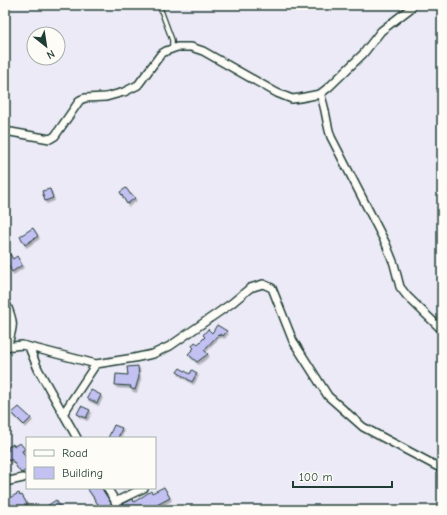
<svg xmlns="http://www.w3.org/2000/svg" width="447" height="515" viewBox="0 0 447 515" font-family="'Comic Neue',sans-serif">
	<style>
		.building { fill: #c3c0f2; stroke: #1f3d34; filter: url(#shadow) }
		.lines { fill: none; stroke-linecap: round; stroke-linejoin: round }
		.service-casing { stroke: #1f3d34; stroke-width: 6 }
		.minor-casing { stroke: #1f3d34; stroke-width: 10 }
		.service { stroke: #fdfcf7; stroke-width: 3.5 }
		.minor { stroke: #fdfcf7; stroke-width: 7 }
	</style>
	<defs>
		<filter id="shadow"><feDropShadow dx="1.5" dy="2.5" stdDeviation="0" flood-color="#0004"/></filter>
	</defs>
	<rect width="100%" height="100%" fill="#eceaf6"/>
	<filter id="ink" filterUnits="userSpaceOnUse"><feTurbulence type="fractalNoise" baseFrequency=".025" numOctaves="2"/><feDisplacementMap in="SourceGraphic" scale="8" xChannelSelector="R" yChannelSelector="G"/><feConvolveMatrix kernelMatrix="1 2 1 2 8 2 1 2 1" color-interpolation-filters="sRGB"/></filter>
	<g filter="url(#ink)">
		<path class="building" d="M126,188L131,195L132,194L135,198L127,204L120,192Z
			M50,189L53,198L45,201L42,191Z
			M33,228L38,236L25,245L20,236Z
			M10,254L13,259L17,256L22,265L12,272L5,258Z
			M217,325L227,331L223,336L220,334L219,336L218,335L204,350L208,354L197,362L188,354L194,348L192,346L195,342L198,344L205,337L203,335L208,329L212,333Z
			M138,366L139,377L135,390L130,388L131,386L115,385L116,374L128,375L127,367Z
			M180,368L190,374L192,370L197,373L192,382L177,372Z
			M91,390L101,395L97,403L87,398Z
			M81,406L90,410L86,418L77,414Z
			M19,407L31,418L24,425L12,413Z
			M114,425L122,428L118,438H108Z
			M20,443L25,449L22,451L27,459V470L21,473L11,459L9,461L5,455V453L9,450L8,447L13,444L14,446Z
			M164,487L170,498L155,506L158,510H140L139,508L135,510H126L123,504L133,499L134,502L151,491L152,493Z
			M87,488H102L115,510H102Z
			M19,493L20,496L22,495L27,504L25,505L27,510H12L7,499Z
			M56,500L62,510H41Z"/>
		<g class="lines">
			<defs>
				<path id="service" d="M159,5L172,40V49"/>
				<path id="minor" d="M320,94C326,107 326,123 331,137L386,244L394,264L400,287L407,296L442,330
					M5,131L50,139L55,136L80,100L85,98L106,97L124,92L138,85L161,54L166,51L177,47H191L203,51L277,93L292,99L300,98L320,94L329,87L363,54L381,31L411,8
					M5,301C15,323 14,325 7,347
					M5,347L22,345L96,364L134,358L153,354L170,346L232,303L250,288L263,284L272,288L293,341L328,396L363,427L442,469
					M29,347L38,369L77,438
					M63,414L96,364
					M5,482L23,478
					M107,488L121,510
					M115,502L144,488"/>
			</defs>
			<use href="#service" class="service-casing"/>
			<use href="#minor" class="minor-casing"/>
			<use href="#service" class="service"/>
			<use href="#minor" class="minor"/>
		</g>
	</g>
	<rect width="447" height="515" fill="none" stroke="#fdfcf7" stroke-width="20"/>
	<rect x="10" y="10" width="427" height="495" fill="none" stroke="#1f3d34" stroke-width="1.5" filter="url(#ink)"/>
	<rect x="26" y="437" width="130" height="52" fill="#fdfcf7" stroke="#a4b0a9"/>
	<rect x="34" y="450" width="20" height="6" fill="#fdfcf7" stroke="#a4b0a9"/>
	<text x="62" y="457" font-size="12" fill="#1f3d34">Road</text>
	<rect x="34" y="467" width="20" height="12" fill="#c3c0f2" stroke="#a4b0a9"/>
	<text x="62" y="477" font-size="12" fill="#1f3d34">Building</text>
	<g transform="translate(46 46) rotate(150)"><circle r="19" fill="#fdfcf7" stroke="#a4b0a9"/>
	<path d="M0-3L7 15L0 10L-7 15Z" fill="#1f3d34"/>
	<text y="-6" font-size="11" font-weight="bold" text-anchor="middle" fill="#1f3d34">N</text>
	</g>
	<path d="M293 481v6h99v-6" fill="none" stroke="#1f3d34" stroke-width="2"/>
	<text x="299" y="481" font-size="12" fill="#1f3d34" stroke="#fdfcf7" stroke-width="3" paint-order="stroke">100 m</text>
</svg>
